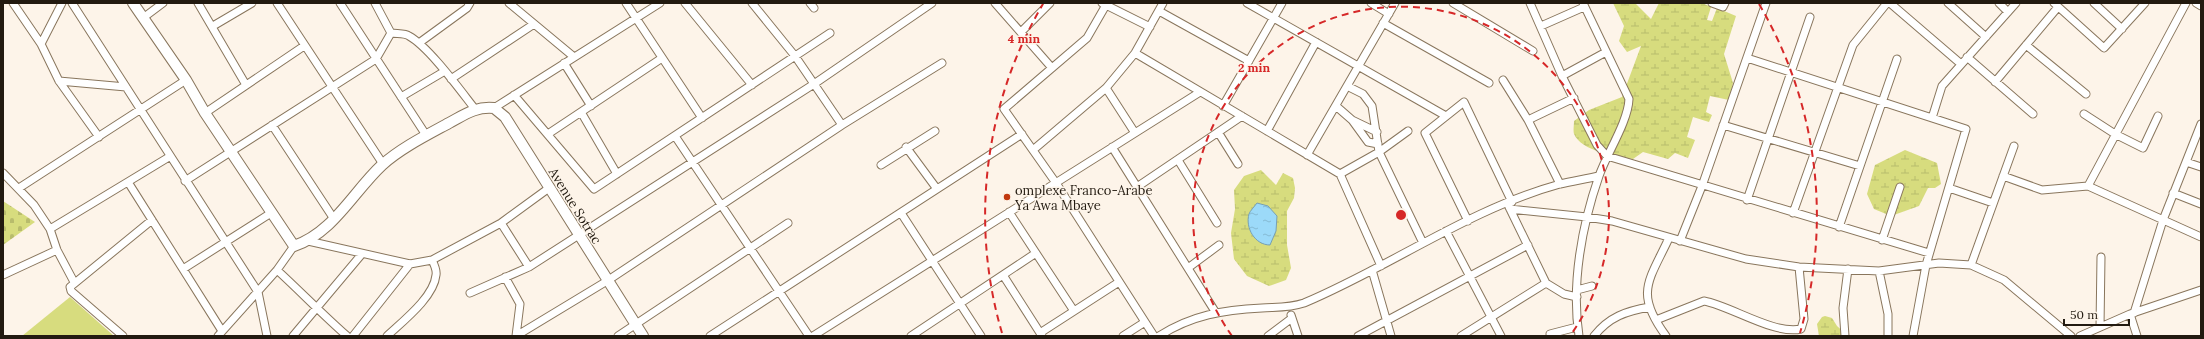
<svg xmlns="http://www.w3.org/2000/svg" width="2204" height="339" viewBox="0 0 2204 339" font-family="Lora,serif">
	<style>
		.wetland { fill: url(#wetland-marsh) }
		.cemetery { fill: url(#cemetery-stones) }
		.park { fill: #d7dc7e }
		.water { fill: url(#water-ripples); stroke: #77a0b3 }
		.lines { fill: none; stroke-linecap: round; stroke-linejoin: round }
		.street-casing { stroke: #89765d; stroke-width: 9 }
		.secondary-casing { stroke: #89765d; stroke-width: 12 }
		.street { stroke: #fff; stroke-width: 7 }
		.secondary { stroke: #fff; stroke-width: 10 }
		.ring { fill: none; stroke: #d62828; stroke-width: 2; stroke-dasharray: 7 5 }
		.poi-dot { fill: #c1380e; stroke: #fdf4e9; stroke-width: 1.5 }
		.labels { text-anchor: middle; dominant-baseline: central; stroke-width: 3; stroke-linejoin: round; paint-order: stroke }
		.poi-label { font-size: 13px; fill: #221a10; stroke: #fdf4e9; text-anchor: start }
		.street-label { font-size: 13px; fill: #221a10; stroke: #fdf4e9 }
		.centre { fill: #d62828; stroke: #fdf4e9; stroke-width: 2 }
		.ring-label { font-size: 12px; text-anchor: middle; font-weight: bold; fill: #d62828; stroke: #fdf4e9; stroke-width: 3; stroke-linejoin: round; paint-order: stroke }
	</style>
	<defs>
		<pattern id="wetland-marsh" width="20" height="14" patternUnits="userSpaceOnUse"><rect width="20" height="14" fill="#d7dc7e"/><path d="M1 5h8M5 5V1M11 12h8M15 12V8" fill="none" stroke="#b8bc6c"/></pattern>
		<pattern id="cemetery-stones" width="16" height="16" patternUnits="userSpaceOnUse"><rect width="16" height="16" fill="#d7dc7e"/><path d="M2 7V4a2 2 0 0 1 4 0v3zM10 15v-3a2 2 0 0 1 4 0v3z" fill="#b8bc6c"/></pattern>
		<pattern id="water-ripples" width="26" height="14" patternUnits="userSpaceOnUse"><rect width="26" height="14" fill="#9cdaf9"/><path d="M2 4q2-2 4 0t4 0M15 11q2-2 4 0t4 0" fill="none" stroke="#86bad4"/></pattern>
	</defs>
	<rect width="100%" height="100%" fill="#fdf4e9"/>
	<path class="wetland" d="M1613,3H1635L1651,19L1659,3H1702L1711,7L1707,20L1712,21L1717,8L1736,16L1724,54L1733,83L1729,100L1710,96L1706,112L1712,115L1709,122L1693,117L1687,137L1695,140L1688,158L1675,153L1668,159L1643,152L1633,159C1617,157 1581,151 1574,134C1573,131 1574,125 1574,121L1589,110L1622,97L1641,46L1627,52L1619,41L1624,26Z
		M1905,150L1937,163L1941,184L1935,188H1928L1919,206L1891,216L1874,209L1867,194L1875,165Z
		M1261,170L1276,185L1283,173L1293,178L1295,188L1294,198L1287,211V245L1291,268L1286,280L1269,286L1247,276L1234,259L1231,233L1235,209L1234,190L1244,176Z
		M1825,316L1832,318L1837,326L1848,336H1819L1817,324L1822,317Z"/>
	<path class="cemetery" d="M3,201L35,222L3,245Z"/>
	<path class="park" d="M70,297L114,336H22Z"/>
	<path class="water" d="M1257,203L1268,206L1277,216L1276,231L1270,245C1255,245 1245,228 1249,214C1250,211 1254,207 1257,203Z"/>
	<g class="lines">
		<defs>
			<path id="street" d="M13,3L41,44L59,81L99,137
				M72,3L258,292L267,336
				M198,3L246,85
				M277,3L383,164
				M340,3L426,135
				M375,3L391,33
				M509,3L574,57
				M626,3L702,118
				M685,3L752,85
				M752,3L795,56L842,125
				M810,3L814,8
				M995,3L1052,68
				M1102,3L1150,27
				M1247,3L1446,116
				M1371,3L1389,14
				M1453,3L1533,51
				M1530,3L1562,76L1597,145L1607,156L1929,253
				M1712,3L1723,7L1725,3
				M1890,3L1961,64
				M1948,3L1986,37
				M1999,3L2008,12
				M2054,3L2104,48L2145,3
				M2094,3L2122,29
				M2196,3L2201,6
				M1106,5L1087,38L1004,109L1056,183L1154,336
				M1159,11L1249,61
				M143,18L163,3
				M1383,23L1489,83
				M213,26L252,3
				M1541,26L1584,7
				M1021,32L1050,3
				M391,33C397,34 405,33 409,36C429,47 460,90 475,109
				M419,43L467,8L470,3
				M41,44L62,3
				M2026,45L2086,94
				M1135,53L1340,174L1381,266
				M1967,57L2033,114
				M1747,58L1966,129L1926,265L1913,336
				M564,63L591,106
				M1562,76L1606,52
				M451,79L534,24
				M1503,80L1528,120L1560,184
				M59,81L126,87
				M1995,82L2058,7
				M1347,86L1363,94L1372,106L1379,152L1423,243
				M1106,88L1135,133
				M514,95L594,189L830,33
				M401,97L445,71
				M1223,106L1282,3
				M1336,106L1352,120L1368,142L1378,144
				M494,108L660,3
				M581,112L617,174
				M205,113L304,46
				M2084,114L2115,134L2143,148L2158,116
				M1932,118L1942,86L2016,3
				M1352,120L1377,132
				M1528,120L1574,98
				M272,125L334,219
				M1723,125L1860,166
				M1267,131L1316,42
				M1218,132L1238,164
				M548,134L662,58
				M675,136L809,336
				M906,147L937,189
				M1112,147L1216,313
				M1033,150L1106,88L1135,53L1163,3
				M1307,155L1395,3
				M1178,160L1217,223
				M2186,162L2201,167
				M881,165L935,131
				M3,173L34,205L50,229L57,250L74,282
				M1340,174L1379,152L1408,131
				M2003,176L2042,190L2088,186L2201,237
				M185,181L376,59L391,33
				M128,182L222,331
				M2088,186L2186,3
				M1137,187L1242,116
				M19,188L186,80
				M1949,188L1993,203
				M2173,193L2201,204
				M1747,200L1810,17
				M1509,207L1546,283L1564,294L1577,297
				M1510,209L1587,217L1612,221L1746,259L1799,267L1879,271L1939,263L1971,265L2004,280L2071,336
				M1009,212L1074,311
				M901,213L981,336
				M1793,213L1853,45L1887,3
				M1468,221L1425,133L1464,102L1512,202
				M501,223L529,267
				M1839,227L1897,59
				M50,229L169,157
				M1446,231L1501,336
				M1882,240L1900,187
				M308,241L410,264L432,260L501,223L549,188
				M1680,241L1702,186L1766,3
				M1971,265L2014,146
				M1188,268L1219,245
				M183,269L271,213
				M277,270C301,292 323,315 347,336
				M1372,270L1391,336
				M1879,271L1888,314V336
				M3,275L57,250
				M1003,275L1042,336
				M505,277L520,304L516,336
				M1577,290L1592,286
				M470,293L529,267L814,84L932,3
				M2134,313L2163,220L2201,124
				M2130,314L2137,336
				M1291,315L1298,336
				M1656,320L1704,301C1731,306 1774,335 1801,329L1804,319L1799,267
				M2100,327L2101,257
				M1040,333L1119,282
				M1550,334L1577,327
				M123,336L71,291L70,287L152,220
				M218,336L277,270L294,246
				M293,336L361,255
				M353,336L410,264
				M387,336C403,321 434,297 436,275C437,270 434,264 432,260
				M516,336L607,281L842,125L942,63
				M618,336L788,223
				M710,336L1022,134
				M813,336L1200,92
				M911,336L1036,253
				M1123,336L1145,322
				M1159,336C1192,315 1223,310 1262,308C1277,307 1289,308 1304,303C1390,267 1469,209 1560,184C1573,181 1586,179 1599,176
				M1268,336L1292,318
				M1358,336L1528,245
				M1461,336L1546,283
				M1579,336C1571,284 1582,225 1599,176C1607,153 1628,122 1629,99L1583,3
				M1594,336C1609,317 1626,311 1650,307
				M1666,336C1634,293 1649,281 1669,238
				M1845,336L1843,308L1848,269
				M2080,336L2130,314L2201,290"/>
			<path id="secondary" d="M133,3L186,80L205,113L294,246C333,233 353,192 382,165C401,148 427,135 449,123C464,115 476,106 494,108L505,117L643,336"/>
		</defs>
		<use href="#street" class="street-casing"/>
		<use href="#secondary" class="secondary-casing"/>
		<use href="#street" class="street"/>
		<use href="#secondary" class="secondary"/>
	</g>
	<g class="ring">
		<path d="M1232 336A208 208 0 1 1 1570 336"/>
		<path d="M1002 333A416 416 0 0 1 1043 4M1759 4A416 416 0 0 1 1800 333"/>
	</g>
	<circle class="poi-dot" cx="1007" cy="197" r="4"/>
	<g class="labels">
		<g class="poi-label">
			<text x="1015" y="190">omplexe Franco-Arabe<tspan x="1015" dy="15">Ya Awa Mbaye</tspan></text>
		</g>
		<g class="street-label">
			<text transform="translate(575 206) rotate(58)">Avenue Sotrac</text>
		</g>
	</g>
	<circle cx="1401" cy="215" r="6" class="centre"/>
	<g class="ring-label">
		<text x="1024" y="43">4 min</text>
		<text x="1254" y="72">2 min</text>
	</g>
	<rect width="2204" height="339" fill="none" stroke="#221a10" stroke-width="8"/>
	<path d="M2064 319v6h65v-6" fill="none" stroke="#221a10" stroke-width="2"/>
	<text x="2070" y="319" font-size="12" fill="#221a10" stroke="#fdf4e9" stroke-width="3" paint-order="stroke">50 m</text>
</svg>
